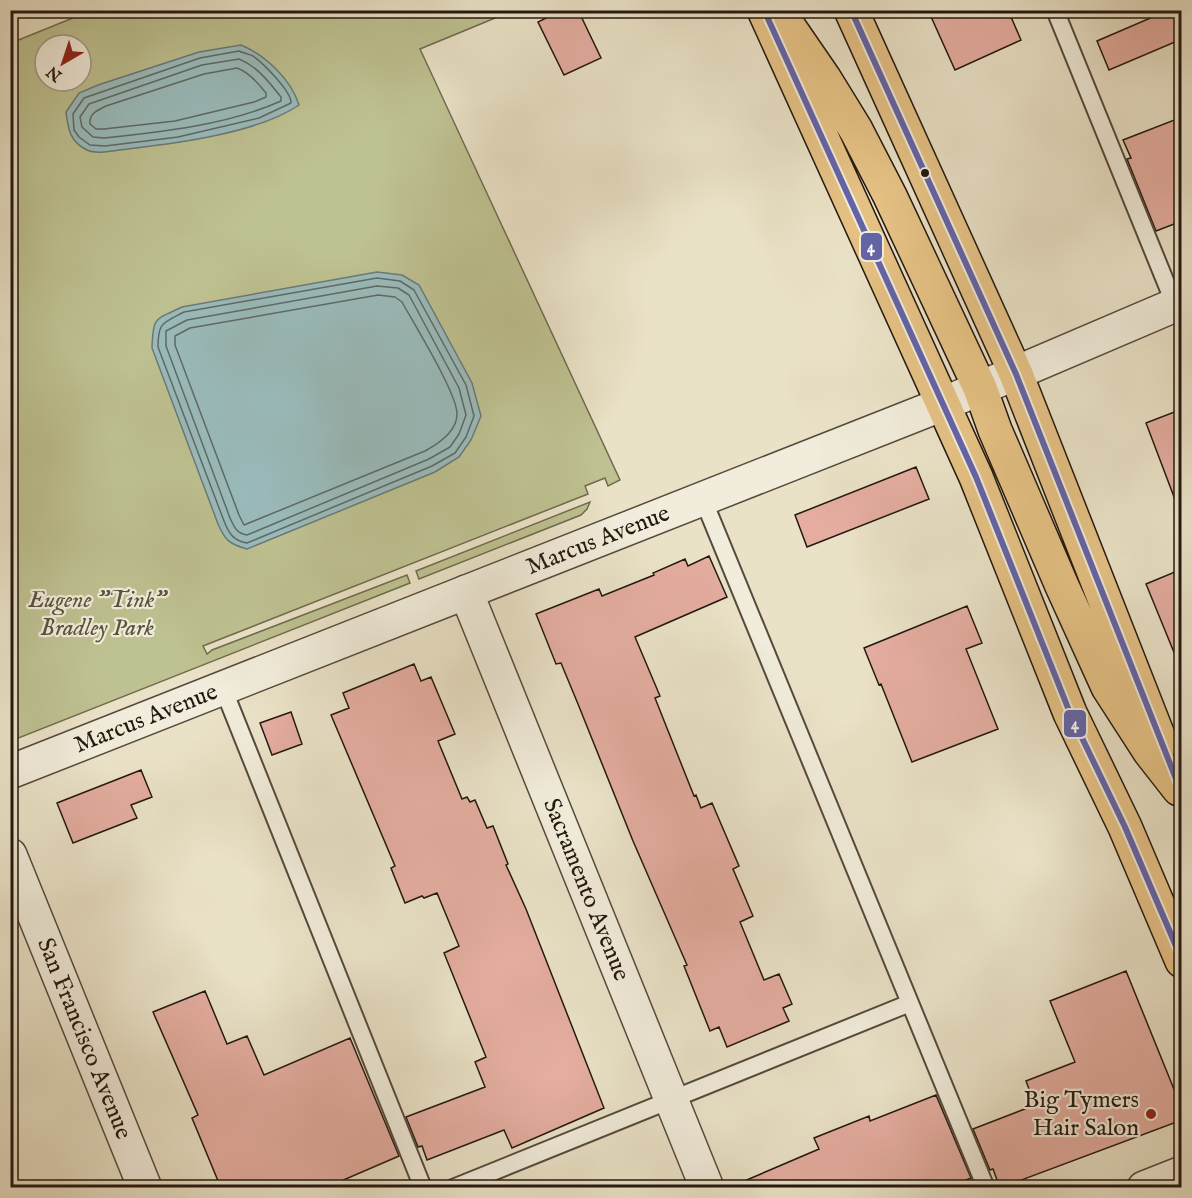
<svg xmlns="http://www.w3.org/2000/svg" width="1192" height="1198" viewBox="0 0 1192 1198" font-family="'IM FELL English',serif">
	<style>
		.green { fill: #bec191; stroke: #706c50; stroke-width: 1.5; fill-rule: evenodd }
		.water { fill: #9abcbd; stroke: #6a7a78; stroke-width: 1.5 }
		.lines { fill: none; stroke-linecap: round; stroke-linejoin: round }
		.shore { stroke: #5e6a66; stroke-width: 1.5 }
		.building { fill: #e4ada0; stroke: #231810; stroke-width: 1.5 }
		.service-casing { stroke: #554a3e; stroke-width: 20 }
		.minor-casing { stroke: #554a3e; stroke-width: 36 }
		.tertiary-casing { stroke: #554a3e; stroke-width: 36 }
		.primary-casing { stroke: #231810; stroke-width: 36 }
		.service { stroke: #f1ecdb; stroke-width: 16 }
		.minor { stroke: #f1ecdb; stroke-width: 33 }
		.tertiary { stroke: #f1ecdb; stroke-width: 33 }
		.primary { stroke: #e5c184; stroke-width: 33 }
		.bus-1-casing { stroke: #f1ecdb; stroke-width: 10 }
		.bus-1 { stroke: #6364a8; stroke-width: 6 }
		.bus-dot { fill: #231810; stroke: #f1ecdb; stroke-width: 2 }
		.poi-dot { fill: #8f2418; stroke: #f1ecdb; stroke-width: 2 }
		.labels { text-anchor: middle; dominant-baseline: central; stroke-width: 4.5; stroke-linejoin: round; paint-order: stroke }
		.street-label { font-size: 24px; fill: #231810; stroke: #f1ecdb }
		.park-label { font-size: 24px; font-style: italic; fill: #59533d; stroke: #f1ecdb }
		.poi-label { font-size: 24px; fill: #231810; stroke: #f1ecdb; text-anchor: end }
		.line-badge { stroke: #f1ecdb; stroke-width: 2 }
		.badge-label { font-size: 16px; text-anchor: middle; font-weight: bold; fill: #fff }
	</style>
	<rect width="100%" height="100%" fill="#eae2c7"/>
	<filter id="stains"><feTurbulence type="fractalNoise" baseFrequency=".00333" numOctaves="4"/><feColorMatrix values="0 0 0 0 .2 0 0 0 0 .09 0 0 0 0 .02 0 0 0 .5 -.17"/></filter>
	<radialGradient id="worn" r=".72"><stop offset=".6" stop-color="#630" stop-opacity="0"/><stop offset="1" stop-color="#630" stop-opacity=".3"/></radialGradient>
	<path class="green" d="M90,11H512L420,49L620,480L608,486L605,478L585,486L588,494L203,646L207,654L212,650L407,575L410,583L11,741V43ZM45,45H81V81H45Z
		M590,502L587,509L581,515L419,579L416,571Z"/>
	<path class="water" d="M241,45C265,55 291,79 299,105C258,133 178,143 128,149C116,150 98,155 87,150C70,142 68,129 66,112L79,93L98,85L199,52Z
		M377,272L402,275L419,285L472,383L481,416L471,440L459,457L435,472L247,549C229,544 225,540 218,524L152,348C153,316 155,320 182,307Z"/>
	<g class="lines">
		<path class="shore" d="M239,51C243,53 249,54 253,56C263,63 292,92 291,103L259,118L178,137L105,146L90,145L79,137L74,130L73,114L84,98L200,58Z
			M239,59C257,66 269,82 281,97V101C227,125 162,132 104,138L93,137L82,127L80,117L89,104L202,65Z
			M237,68C249,72 259,84 266,93V97L254,102L175,121L104,129H96L90,124C89,113 98,110 106,106L204,74Z
			M377,278L400,281L414,290L466,385L474,416L466,437L455,453L432,466L247,543C234,541 229,534 224,521L158,347C158,322 163,323 184,312Z
			M377,286L398,288L409,295L459,388L466,415L459,434L450,447L429,459L247,535C237,534 234,527 230,518L166,346V331L187,320Z
			M378,295L395,297L402,302C414,324 457,393 457,414C457,432 438,444 425,451L244,525L239,515L175,345V336L190,328Z"/>
	</g>
	<path class="building" d="M562,10H578L601,58L564,75L538,22Z
		M928,10H1008L1021,40L955,70Z
		M1169,10H1182V39L1109,70L1097,41Z
		M1182,117V221L1156,231L1127,159L1131,158L1123,140Z
		M1182,409V509L1179,510L1146,423Z
		M916,467L929,499L807,547L795,515Z
		M709,556L727,597L635,637L660,696L655,698L694,796L696,795L701,808L712,803L739,866L733,869L753,916L740,922L764,980L779,974L792,1004L783,1008L789,1021L727,1047L719,1027L710,1031L684,966L687,965L633,841L578,704L561,663L556,664L536,614L599,589L602,596L654,575L653,573L685,559L688,566Z
		M1182,569V667H1180L1146,584Z
		M967,606L982,643L966,649L998,729L912,762L881,684L879,685L864,648Z
		M414,664L421,681L431,677L455,734L438,741L462,799L467,797L470,802L475,800L487,828L493,826L508,864L506,865L526,909L604,1108L512,1148L504,1130L427,1160L422,1146L418,1147L406,1117L485,1087L475,1062L486,1057L444,953L459,946L437,893L424,898L422,896L405,903L391,868L395,866L331,715L349,708L343,693Z
		M291,712L302,744L272,755L260,723Z
		M141,770L152,797L131,805L137,818L73,843L57,803Z
		M1126,971L1182,1109V1120L1000,1188L993,1169L990,1170L973,1129L1035,1105L1026,1081L1075,1062L1050,1001Z
		M205,991L227,1044L247,1036L264,1075L350,1038L399,1156L325,1188H221L192,1118L198,1115L153,1012Z
		M936,1095L971,1178L947,1188H728L819,1149L814,1138L869,1116L870,1121Z"/>
	<g class="lines">
		<defs>
			<path id="service" d="M1055,10L1175,305
				M703,499L986,1188
				M223,688L423,1188
				M453,1188L910,1003"/>
			<g id="minor">
				<path id="s1" d="M466,592L707,1188"/>
				<path id="s2" d="M10,772L943,404"/>
				<path id="s3" d="M10,855L145,1188"/>
			</g>
			<path id="tertiary" d="M943,404L1182,302
				M1144,1188L1182,1173"/>
			<path id="primary" d="M764,10L976,477L1070,713L1125,827L1182,961
				M851,10L1016,374L1161,743
				M784,23L791,30L824,78L856,130L890,196L980,388L995,430L1062,586L1108,687L1150,752L1179,789"/>
		</defs>
		<use href="#service" class="service-casing"/>
		<use href="#minor" class="minor-casing"/>
		<use href="#tertiary" class="tertiary-casing"/>
		<use href="#primary" class="primary-casing"/>
		<use href="#service" class="service"/>
		<use href="#minor" class="minor"/>
		<use href="#tertiary" class="tertiary"/>
		<use href="#primary" class="primary"/>
		<defs>
			<path id="bus-1" d="M764,10L976,477L1070,713L1125,827L1182,960
				M851,10L1016,374L1182,794"/>
		</defs>
		<use href="#bus-1" class="bus-1-casing"/>
		<use href="#bus-1" class="bus-1"/>
	</g>
	<circle class="bus-dot" cx="925" cy="173" r="5"/>
	<circle class="poi-dot" cx="1151" cy="1114" r="6"/>
	<g class="labels">
		<g class="street-label">
			<text stroke="none"><textPath href="#s2" startOffset="632">Marcus Avenue</textPath></text>
			<text stroke="none"><textPath href="#s2" startOffset="146">Marcus Avenue</textPath></text>
			<text stroke="none"><textPath href="#s1" startOffset="321">Sacramento Avenue</textPath></text>
			<text stroke="none"><textPath href="#s3" startOffset="198">San Francisco Avenue</textPath></text>
		</g>
		<g class="park-label">
			<text x="97" y="600">Eugene "Tink"<tspan x="97" dy="28">Bradley Park</tspan></text>
		</g>
		<g class="poi-label">
			<text x="1139" y="1100">Big Tymers<tspan x="1139" dy="28">Hair Salon</tspan></text>
		</g>
	</g>
	<g class="line-badge">
		<rect x="860" y="232" width="23" height="29" rx="6" fill="#6364a8"/>
		<rect x="1063" y="709" width="24" height="29" rx="6" fill="#6364a8"/>
	</g>
	<g class="badge-label">
		<text x="871" y="252">4</text>
		<text x="1075" y="729">4</text>
	</g>
	<rect width="1192" height="1198" fill="none" stroke="#eae2c7" stroke-width="36"/>
	<rect x="12" y="12" width="1168" height="1174" fill="none" stroke="#231810" stroke-width="3"/>
	<rect x="18" y="18" width="1156" height="1162" fill="none" stroke="#231810" stroke-width="1.5"/>
	<g transform="translate(63 63) rotate(219)"><circle r="28" fill="#f1ecdb" stroke="#9f978a" stroke-width="1.5"/>
	<path d="M0-4.5L10 22L0 15L-10 22Z" fill="#8f2418"/>
	<text y="-9" font-size="16" font-weight="bold" text-anchor="middle" fill="#231810">N</text>
	</g>
	<rect width="100%" height="100%" filter="url(#stains)"/>
	<rect width="100%" height="100%" fill="url(#worn)"/>
</svg>
